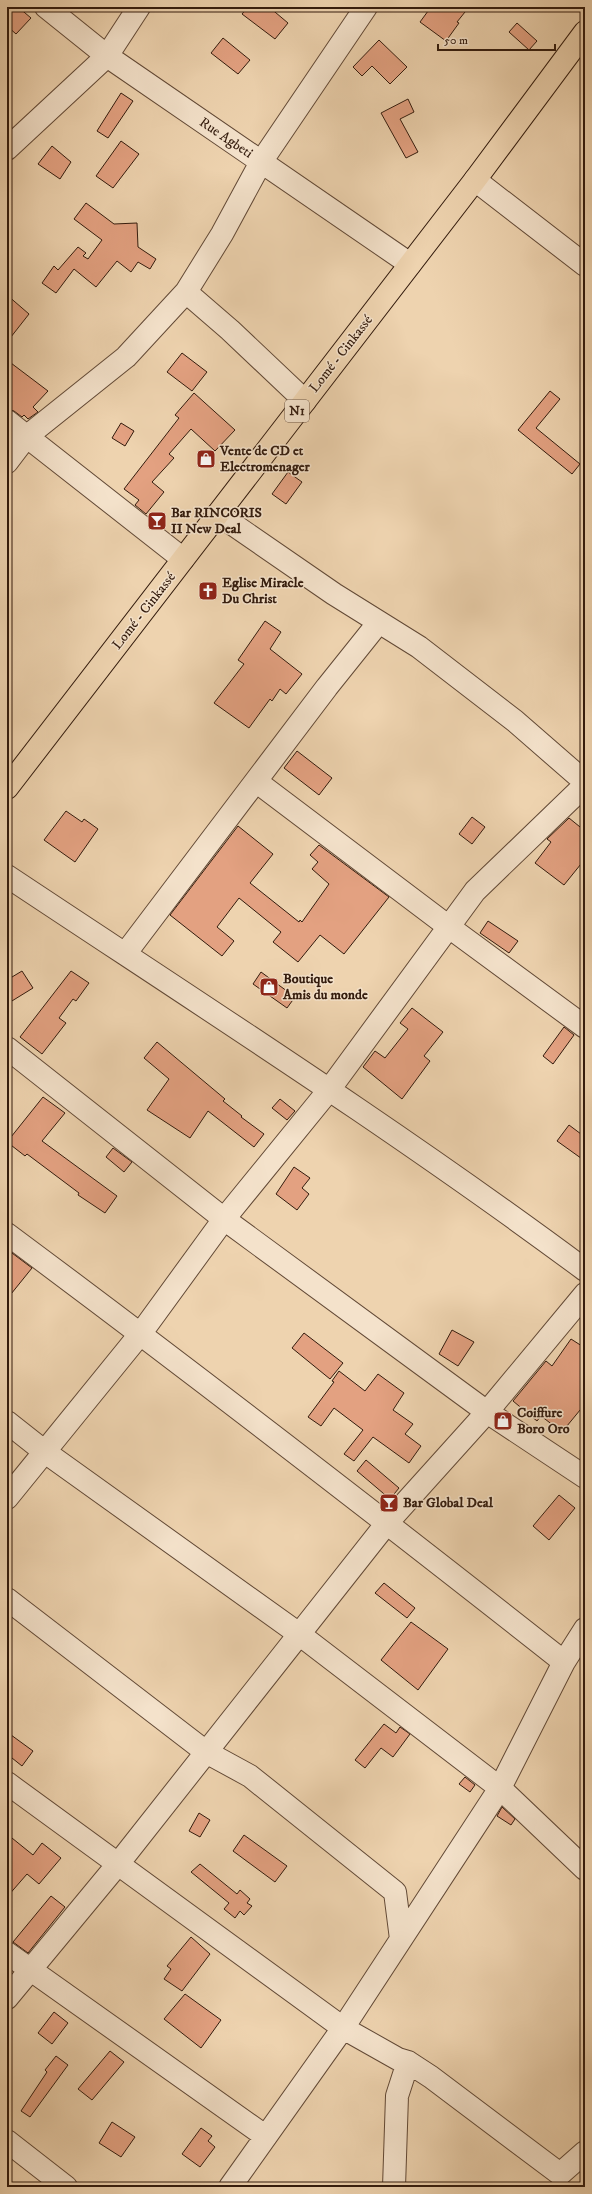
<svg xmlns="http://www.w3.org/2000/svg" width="592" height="2194" viewBox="0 0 592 2194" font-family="'IM FELL DW Pica',serif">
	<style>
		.building { fill: #e3a181; stroke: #331b0d }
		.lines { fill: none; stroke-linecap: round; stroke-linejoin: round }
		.minor-casing { stroke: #624936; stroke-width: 24 }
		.highway-casing { stroke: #331b0d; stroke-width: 24 }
		.minor { stroke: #f4e2cb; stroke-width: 22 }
		.highway { stroke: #eed3af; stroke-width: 22 }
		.labels { text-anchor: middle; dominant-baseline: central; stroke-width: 3; stroke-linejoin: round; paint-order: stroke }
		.shield { fill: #f4e2cb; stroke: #6d5746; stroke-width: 1 }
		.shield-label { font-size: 13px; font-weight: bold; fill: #331b0d }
		.street-label { font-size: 14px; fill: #331b0d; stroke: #f4e2cb }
		.poi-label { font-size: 14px; font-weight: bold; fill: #331b0d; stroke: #f4e2cb; text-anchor: start }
	</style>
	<rect width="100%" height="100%" fill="#eed3af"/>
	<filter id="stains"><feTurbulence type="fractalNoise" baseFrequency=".005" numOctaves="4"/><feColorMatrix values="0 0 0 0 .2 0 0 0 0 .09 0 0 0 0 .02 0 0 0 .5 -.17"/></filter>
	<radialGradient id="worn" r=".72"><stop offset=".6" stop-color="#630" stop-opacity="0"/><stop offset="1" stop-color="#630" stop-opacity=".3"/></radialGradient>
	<path class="building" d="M7,7H18L31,18L16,34L7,26Z
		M248,7H269L288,23L275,39L242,14Z
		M431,7H469L457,22L459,23L446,41L420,22Z
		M517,23L537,41L529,50L509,32Z
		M223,38L250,60L238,74L211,53Z
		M379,40L407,67L390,84L372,66L362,76L353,67Z
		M121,93L133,101L108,138L97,131Z
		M408,99L414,112L400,119L418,152L406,158L381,113Z
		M121,141L139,154L113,188L96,176Z
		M52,146L71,162L60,179L38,164Z
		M86,203L114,224L137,223L138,247L156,259L150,269L138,262L131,272L117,261L96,287L74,269L56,293L42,283L54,266L58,270L78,247L86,253L83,256L88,259L102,240L74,219Z
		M7,295L29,314L7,342Z
		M182,353L207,372L192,391L167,372Z
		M7,360L48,391L33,407L38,412L28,419L24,415L22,417L14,411L7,409Z
		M550,391L560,399L536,428L580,464L572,474L518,430Z
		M194,393L235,430L215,451L191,429L169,454L174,458L152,482L164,492L146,514L135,505L139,500L124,489L179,418L175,415Z
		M121,423L134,431L125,446L112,438Z
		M288,472L302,482L286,504L272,494Z
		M265,621L281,632L270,649L302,674L286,694L280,689L272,701L270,699L249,728L214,703L244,664L238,660Z
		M297,751L332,778L319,795L284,768Z
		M66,811L82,822L84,819L98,829L75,862L44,840Z
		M472,817L485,827L472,844L459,834Z
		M569,818L585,831V859L564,885L535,863L551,842L547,839Z
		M238,826L273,854L250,883L299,922L300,920L302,922L329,884L312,869L318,862L310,855L319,845L389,897L344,954L320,935L298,962L273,942L281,932L239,898L217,927L234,941L222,956L170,915Z
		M488,921L518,941L509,953L480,933Z
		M22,971L33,988L7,1004V980Z
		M71,971L89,983L76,1001L73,999L59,1018L66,1023L42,1054L20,1037Z
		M261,972L295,997L287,1008L253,984Z
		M412,1008L443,1032L424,1056L430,1061L402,1099L363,1067L375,1051L385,1058L408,1029L400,1023Z
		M564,1027L574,1035L553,1064L543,1056Z
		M157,1042L225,1099L223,1101L242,1116L241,1117L264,1134L254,1147L208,1111L190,1138L147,1110L169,1079L144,1058Z
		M43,1097L65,1113L42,1141L117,1196L105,1213L78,1195L79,1193L27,1154L25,1156L7,1142Z
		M280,1099L295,1111L287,1120L272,1108Z
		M569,1125L585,1137V1161L557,1141Z
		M113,1148L132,1162L124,1172L106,1157Z
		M294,1167L310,1178L302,1188L309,1194L297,1210L276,1194Z
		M12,1253L32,1268L7,1299V1259Z
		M452,1330L474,1342L458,1366L439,1354Z
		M304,1333L343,1363L330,1379L292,1348Z
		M571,1339L585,1348V1404L562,1432L541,1416L537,1421L513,1401L546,1361L552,1366Z
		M339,1371L365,1391L378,1374L404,1393L393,1410L413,1424L405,1434L421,1446L409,1463L373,1437L354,1461L344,1454L363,1430L334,1408L321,1426L308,1417L334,1382L332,1381Z
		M366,1460L399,1488L390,1499L357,1471Z
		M559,1495L575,1508L549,1540L533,1526Z
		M384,1583L415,1608L407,1618L375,1593Z
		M411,1622L448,1649L418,1690L381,1660Z
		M384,1724L396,1733L400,1727L410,1734L393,1757L381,1748L365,1768L355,1760Z
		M7,1732L33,1751L22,1766L7,1754Z
		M465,1777L475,1785L470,1792L459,1784Z
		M502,1807L515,1819L511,1825L497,1816Z
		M199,1813L210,1820L200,1837L189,1831Z
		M7,1834L33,1855L42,1843L61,1858L39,1884L27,1874L7,1897Z
		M244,1835L287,1866L275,1882L233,1851Z
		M200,1864L237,1894L240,1890L250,1899L247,1903L252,1906L244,1915L240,1911L235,1918L224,1909L229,1903L191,1872Z
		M51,1896L65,1907L28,1953L13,1942Z
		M191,1937L210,1954L182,1991L164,1979L171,1969L167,1966Z
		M185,1994L221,2020L201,2048L164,2019Z
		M54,2012L68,2023L52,2044L38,2033Z
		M110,2051L124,2062L92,2100L78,2089Z
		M56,2056L68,2065L30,2117L21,2111L47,2072L45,2070Z
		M112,2122L135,2137L121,2157L99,2143Z
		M201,2128L212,2136L208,2141L215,2147L200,2167L182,2154Z"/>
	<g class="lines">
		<defs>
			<path id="minor" d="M46,7L107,56L410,264
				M7,149L107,56L139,7
				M475,180L585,265
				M186,292L230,330L305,401
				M7,421L183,559
				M7,462L26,437L126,357L186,292L222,234L261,162L366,7
				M218,514L334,594L419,647L515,721L585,782
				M257,782L449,927L585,1027
				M7,876C201,1005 398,1131 585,1270
				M125,954L327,687L379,622
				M7,1048L224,1219L487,1412L387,1523L118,1864L7,1998
				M7,1234C195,1374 380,1517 564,1662
				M585,1294L487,1412L585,1477
				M7,1422L45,1452L299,1634L500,1788L585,1869
				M7,1498L141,1333L224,1219L329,1090L475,891L585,785
				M7,1599L206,1752L250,1776L395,1892L401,1939
				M7,1783L343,2028L398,2059L408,2062L431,2077L560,2174L585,2152
				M7,1953L265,2136
				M7,2141L66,2187
				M230,2187L343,2028L500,1788L564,1662L585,1629
				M394,2187L397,2096L408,2062"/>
			<path id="highway" d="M7,788L475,180L585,32"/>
		</defs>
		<use href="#minor" class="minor-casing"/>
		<use href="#highway" class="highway-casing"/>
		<use href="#minor" class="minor"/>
		<use href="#highway" class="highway"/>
	</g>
	<defs>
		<symbol id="shop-square" viewBox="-11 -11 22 22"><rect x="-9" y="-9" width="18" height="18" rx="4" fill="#8f2418" stroke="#f4e2cb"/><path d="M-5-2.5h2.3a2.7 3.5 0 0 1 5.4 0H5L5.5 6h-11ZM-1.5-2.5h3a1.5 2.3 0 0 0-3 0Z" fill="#fff"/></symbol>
		<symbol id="bar-square" viewBox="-11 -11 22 22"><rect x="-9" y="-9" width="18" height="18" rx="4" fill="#8f2418" stroke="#f4e2cb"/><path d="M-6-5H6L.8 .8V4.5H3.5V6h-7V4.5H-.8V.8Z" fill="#fff"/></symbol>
		<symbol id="church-square" viewBox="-11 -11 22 22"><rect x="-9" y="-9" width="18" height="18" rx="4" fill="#8f2418" stroke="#f4e2cb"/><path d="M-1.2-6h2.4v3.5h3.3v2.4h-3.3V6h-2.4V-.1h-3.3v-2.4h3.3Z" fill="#fff"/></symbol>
	</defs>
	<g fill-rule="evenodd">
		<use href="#shop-square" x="195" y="448" width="22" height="22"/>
		<use href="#bar-square" x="146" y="510" width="22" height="22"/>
		<use href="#church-square" x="197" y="580" width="22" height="22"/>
		<use href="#shop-square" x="258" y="976" width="22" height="22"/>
		<use href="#shop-square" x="492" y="1410" width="22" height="22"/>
		<use href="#bar-square" x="378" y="1492" width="22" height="22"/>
	</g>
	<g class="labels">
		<rect class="shield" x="285" y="400" width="24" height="22" rx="3"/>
		<g class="shield-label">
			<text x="297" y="411">N1</text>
		</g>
		<g class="street-label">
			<text transform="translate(226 138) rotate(34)">Rue Agbeti</text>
			<text transform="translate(341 354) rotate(-52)">Lomé - Cinkassé</text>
			<text transform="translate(144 611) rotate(-52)">Lomé - Cinkassé</text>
		</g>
		<g class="poi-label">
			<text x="220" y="451">Vente de CD et<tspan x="220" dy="16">Electromenager</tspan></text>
			<text x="171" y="513">Bar RINCORIS<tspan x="171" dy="16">II New Deal</tspan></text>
			<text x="222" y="583">Eglise Miracle<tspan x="222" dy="16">Du Christ</tspan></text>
			<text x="283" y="979">Boutique<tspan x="283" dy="16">Amis du monde</tspan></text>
			<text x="517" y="1413">Coiffure<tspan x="517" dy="16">Boro Oro</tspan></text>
			<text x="403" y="1503">Bar Global Deal</text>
		</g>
	</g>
	<rect width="592" height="2194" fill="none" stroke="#eed3af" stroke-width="24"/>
	<rect x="8" y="8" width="576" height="2178" fill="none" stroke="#331b0d" stroke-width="2"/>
	<rect x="12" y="12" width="568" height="2170" fill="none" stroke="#331b0d"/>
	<path d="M438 44v6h117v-6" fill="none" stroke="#331b0d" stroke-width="2"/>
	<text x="444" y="44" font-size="12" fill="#331b0d" stroke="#f4e2cb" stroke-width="3" paint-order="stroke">50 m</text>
	<rect width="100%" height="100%" filter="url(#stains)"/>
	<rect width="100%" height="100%" fill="url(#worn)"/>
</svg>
